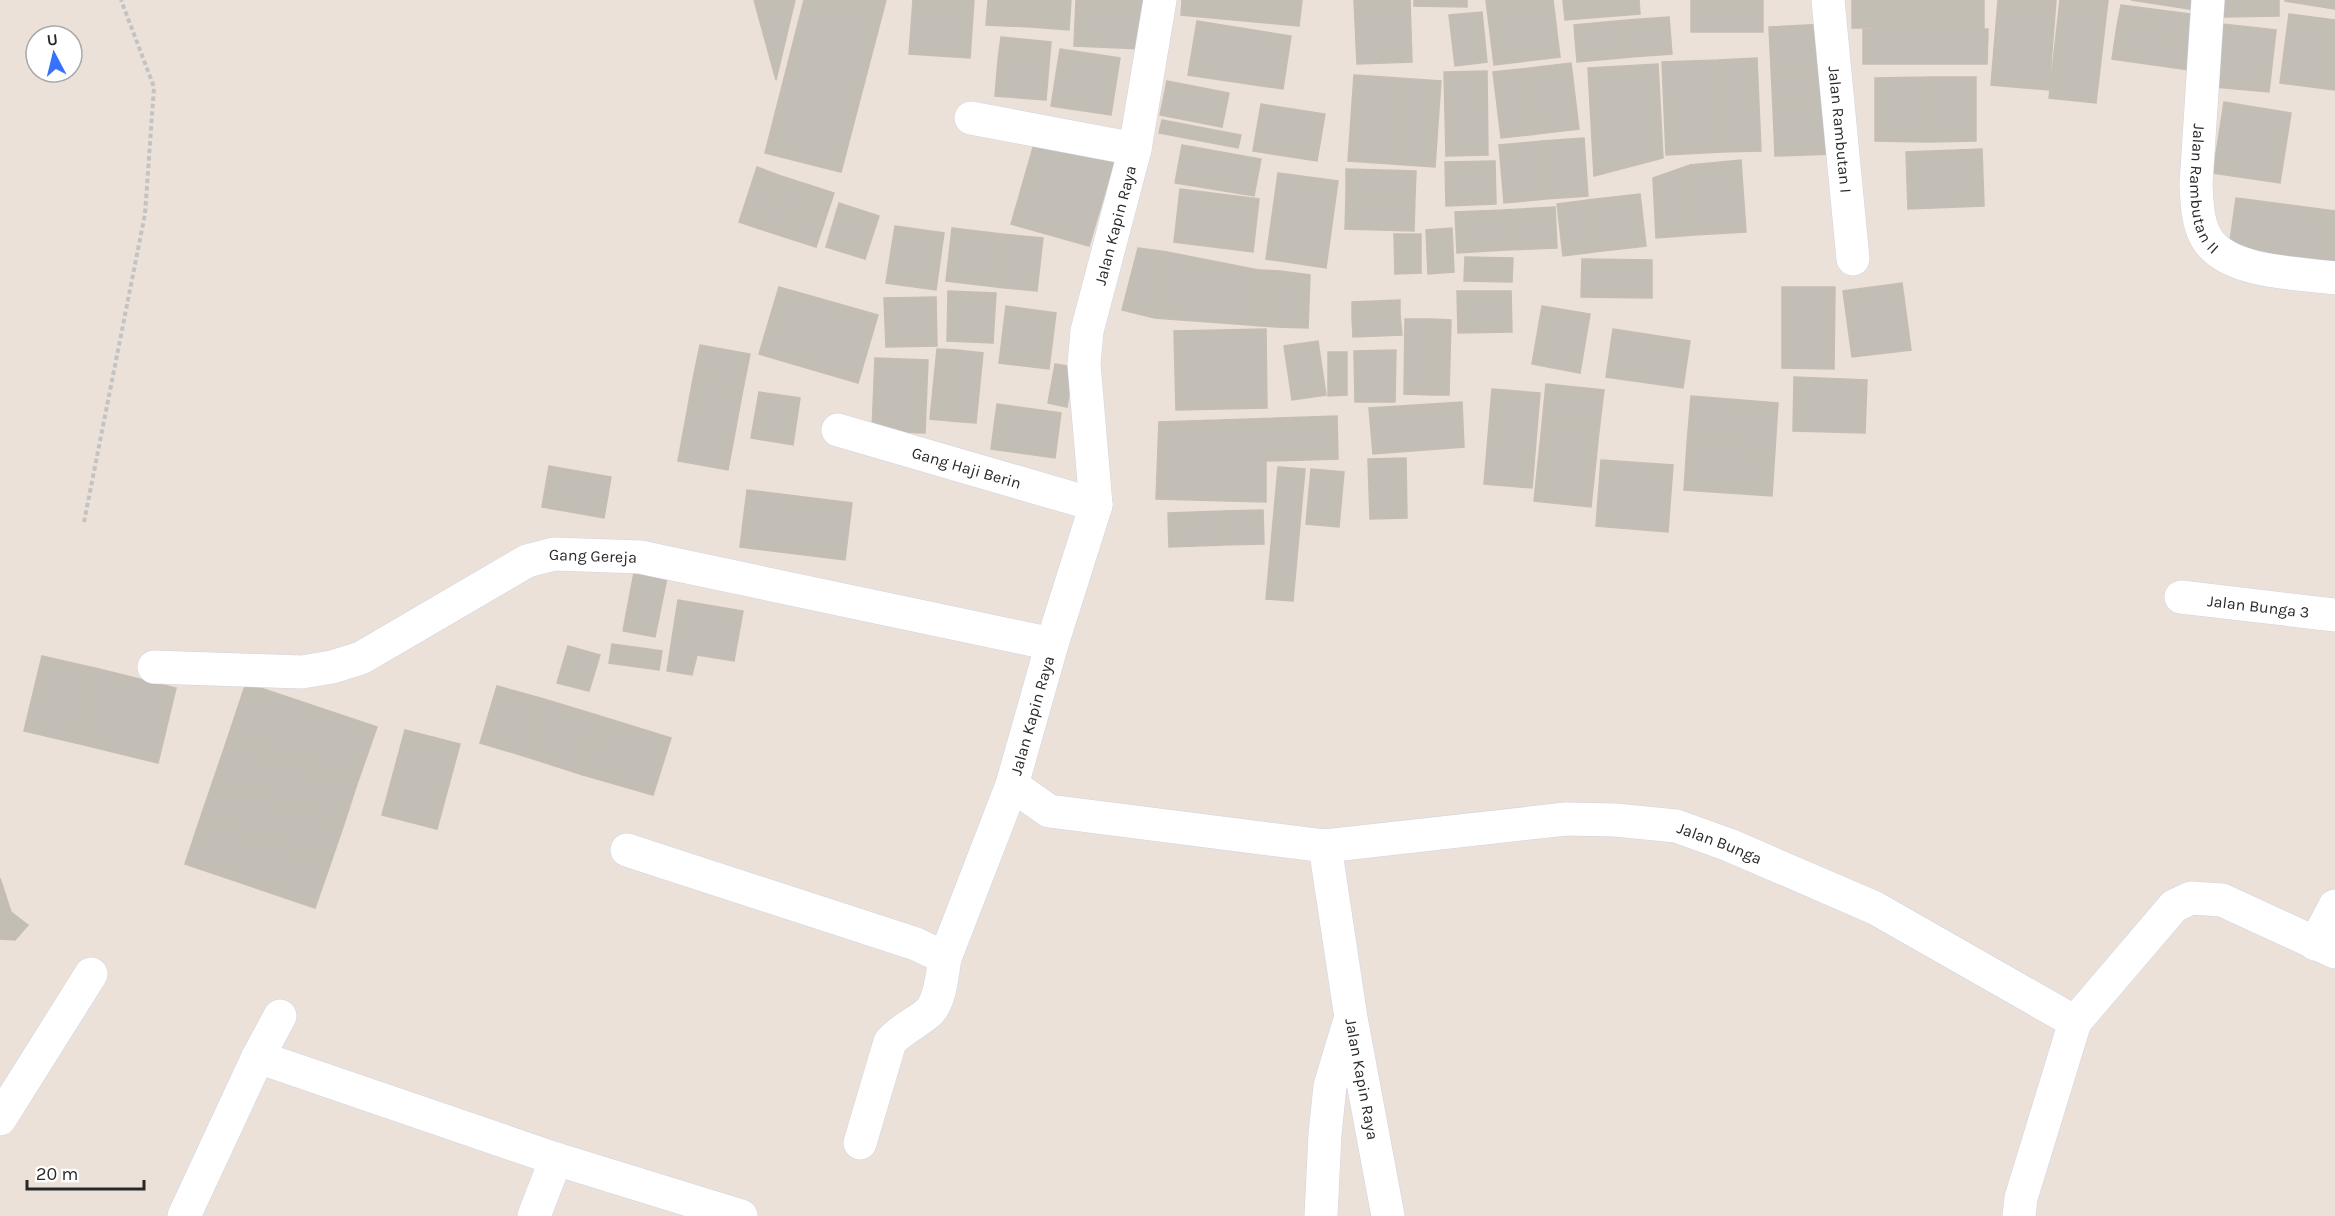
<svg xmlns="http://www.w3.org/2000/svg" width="2335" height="1216" viewBox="0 0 2335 1216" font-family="Karla,sans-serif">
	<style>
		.building { fill: #c2bdb5; stroke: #c6bdb3; stroke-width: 1.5 }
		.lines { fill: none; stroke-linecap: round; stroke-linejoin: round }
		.minor-casing { stroke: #cfd4e2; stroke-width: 34 }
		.path { stroke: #c3c3c3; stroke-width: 4; stroke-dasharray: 4.5 3; stroke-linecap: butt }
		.minor { stroke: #fff; stroke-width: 33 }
		.labels { text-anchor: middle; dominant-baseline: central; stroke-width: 4.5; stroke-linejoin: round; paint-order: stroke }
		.street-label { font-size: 16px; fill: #282828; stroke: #fff }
	</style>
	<rect width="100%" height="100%" fill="#ebe1d9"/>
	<path class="building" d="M754,0H795L776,80Z
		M804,0H886L841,172L765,153Z
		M913,0H974L970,58L909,54Z
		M988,0H1033L1031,27L986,25Z
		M1033,0H1071L1069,30L1031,27Z
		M1076,0H1144L1142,49L1074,46Z
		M1182,0H1302L1299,26L1181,15Z
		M1354,0H1410L1412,62L1357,64Z
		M1414,0H1467V7L1414,6Z
		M1486,0H1553L1560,57L1494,65Z
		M1563,0H1639L1640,14L1565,20Z
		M1691,0H1763V32H1691Z
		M1852,0H1984V29L1852,28Z
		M1998,0H2056L2049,90L1991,85Z
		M2060,0H2108L2096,103L2049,98Z
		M2131,0H2196L2195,10Z
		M2224,0H2279V16L2224,17Z
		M2335,0V9L2285,1V0Z
		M2121,5L2197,15L2194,37L2117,26Z
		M1482,12L1487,62L1455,66L1449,15Z
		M2289,14L2335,20V90L2280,83Z
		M1669,17L1672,54L1631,57L1627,20Z
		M1627,20L1631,57L1577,62L1574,25Z
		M1197,21L1291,36L1283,89L1188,75Z
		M1826,24L1828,65L1771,68L1769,27Z
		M2222,24L2276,30L2269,92L2215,87Z
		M2117,26L2194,37L2189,70L2112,59Z
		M1863,29H1988L1987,64H1863Z
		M1001,37L1051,42L1049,65L998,60Z
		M1060,49L1120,58L1111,115L1051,106Z
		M1757,58L1761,151L1721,152L1718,60Z
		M998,60L1049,65L1046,100L995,96Z
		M1718,60L1721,152L1666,155L1662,62Z
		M1571,63L1579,129L1537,134L1530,68Z
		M1658,64L1663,158L1594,176L1588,68Z
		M1828,65L1831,106L1773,109L1771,68Z
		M1530,68L1537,134L1501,138L1493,72Z
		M1487,71L1488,155L1446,156L1444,72Z
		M1354,75L1398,78L1392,164L1348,161Z
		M1927,77H1976V141L1927,142Z
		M1927,77V142L1875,141V78Z
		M1398,78L1441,81L1435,167L1392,164Z
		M1167,81L1229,93L1222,127L1160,115Z
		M2224,102L2291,113L2280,183L2213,173Z
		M1261,104L1325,114L1317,161L1253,151Z
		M1831,106L1833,154L1775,156L1773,109Z
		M1162,120L1241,135L1238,148L1159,133Z
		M1036,137L1115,159L1089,246L1011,224Z
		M1584,138L1588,196L1546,199L1542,141Z
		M1542,141L1546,199L1504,203L1499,145Z
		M1182,145L1261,159L1254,196L1175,183Z
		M1982,149L1984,206L1908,209L1906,152Z
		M1741,160L1746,232L1694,235L1690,165Z
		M1495,161L1496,204L1446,206L1445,162Z
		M1690,165L1694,235L1656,238L1653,178Z
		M757,167L778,175L760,229L739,222Z
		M1346,169L1416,171L1415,196L1346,195Z
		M1278,173L1338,181L1326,268L1266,259Z
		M778,175L809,185L791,239L760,229Z
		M809,185L834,193L816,247L791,239Z
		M1180,189L1259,199L1253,252L1174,242Z
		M1640,194L1646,246L1594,252L1588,200Z
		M1346,195L1415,196L1414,231L1345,229Z
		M2236,198L2335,211V262L2229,248Z
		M1588,200L1594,252L1563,256L1557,204Z
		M839,203L879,216L865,259L826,247Z
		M1555,207L1557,248L1505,250L1503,210Z
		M1503,210L1505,250L1457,253L1455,212Z
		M895,226L944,233L936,290L886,283Z
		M952,228L1001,234L996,287L946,281Z
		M1452,228L1454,272L1428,274L1426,230Z
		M1001,234L1043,238L1037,291L996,287Z
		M1394,234H1421V273L1395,274Z
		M1138,248L1167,252L1155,318L1122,310Z
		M1167,252L1259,270L1249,325L1155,318Z
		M1465,257L1513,258L1512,282L1464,281Z
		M1582,259L1652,260V298L1581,297Z
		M1259,270L1280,271L1276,327L1249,325Z
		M1280,271L1310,275L1308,328L1276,327Z
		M1902,283L1911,350L1852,357L1843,291Z
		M779,287L878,315L858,383L759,354Z
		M1782,287H1835L1834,369L1782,368Z
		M948,291L996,293L993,343L947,341Z
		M1457,291H1511L1512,332L1458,333Z
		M936,297L937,346L886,347L884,298Z
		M1400,300V314L1352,316V302Z
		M1006,306L1056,313L1049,369L999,363Z
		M1542,306L1590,314L1580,373L1532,364Z
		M1400,314L1402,335L1353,337L1352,316Z
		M1405,319H1434L1432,395L1404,394Z
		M1434,319L1451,320L1449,395H1432Z
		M1266,329L1267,408L1176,410L1174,331Z
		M1613,329L1690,341L1683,388L1606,377Z
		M1318,341L1326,395L1292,400L1284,346Z
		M700,345L750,354L743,389L693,379Z
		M937,349L957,350L950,421L930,419Z
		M957,350L983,353L976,423L950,421Z
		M1396,350L1395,402H1355L1354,351Z
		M1328,352H1347V395L1328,396Z
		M875,358L928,360L925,433L872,431Z
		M1055,364L1074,367L1067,407L1048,403Z
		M1794,377L1867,380L1865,433L1793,431Z
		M693,379L743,389L728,470L678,461Z
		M1546,384L1604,390L1599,431L1542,425Z
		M1492,389L1540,393L1532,488L1484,484Z
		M759,392L800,398L793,445L751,438Z
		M1691,396L1778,403L1775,450L1687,444Z
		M1462,402L1464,447L1373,454L1369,408Z
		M997,404L1061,413L1055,458L991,449Z
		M1337,416L1338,459L1266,461V502L1156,499L1159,422Z
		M1542,425L1599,431L1591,507L1534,501Z
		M1687,444L1775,450L1772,496L1684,490Z
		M1406,458L1407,518L1370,519L1368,459Z
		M1601,460L1673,465L1668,532L1596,526Z
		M549,466L611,477L604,518L542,507Z
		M1278,467L1305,469L1293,601L1266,599Z
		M1311,469L1344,472L1339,527L1306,524Z
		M747,490L852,503L845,560L740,547Z
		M1263,510L1264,544L1223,545L1222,511Z
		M1222,511L1223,545L1169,547L1168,513Z
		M636,562L669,568L655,637L623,631Z
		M678,600L743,611L734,661L697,655L692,675L667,671Z
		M612,644L662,651L659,670L609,663Z
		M568,646L600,655L589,691L557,683Z
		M42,656L95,668L76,743L24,731Z
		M95,668L176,688L158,763L76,743Z
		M246,683L377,727L357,784L227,740Z
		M497,686L544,699L527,757L480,743Z
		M544,699L600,716L583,775L527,757Z
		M600,716L671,738L653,795L583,775Z
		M405,730L460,744L437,829L382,815Z
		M227,740L357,784L344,824L213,781Z
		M213,781L344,824L331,862L200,819Z
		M200,819L331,862L315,908L185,864Z
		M0,878L11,912L28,925L15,940L0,939Z"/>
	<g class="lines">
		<defs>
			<g id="minor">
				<path id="s1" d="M1828,0L1853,259"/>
				<path id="s2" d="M2208,0L2196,184C2197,202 2197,226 2209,242C2232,273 2298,273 2335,278"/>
				<path d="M971,118L1135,149"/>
				<path id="s3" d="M838,430L1096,505"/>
				<path id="s4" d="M2181,597L2335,615"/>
				<path id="s5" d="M154,667L302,672L332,667L361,658L527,561L554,554L640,557L1052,644"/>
				<path id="s6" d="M1012,785L1049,811L1325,846L1566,819L1615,820L1676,826L1729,845L1875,908L2075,1022"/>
				<path id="s7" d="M1325,846L1351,1018L1388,1216"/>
				<path id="s8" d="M627,850L916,944L945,958L1012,785L1052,644L1096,505L1084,364L1087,331L1135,149L1160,0"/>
				<path d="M2315,944L2335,906"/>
				<path d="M258,1057L556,1159L741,1216"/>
				<path d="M0,1119L91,974"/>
				<path d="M860,1143L890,1042C901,1029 915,1024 928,1013C941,1001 942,974 945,958"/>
				<path d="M184,1216L258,1057L280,1016"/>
				<path d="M534,1216L556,1159"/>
				<path d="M1321,1216L1325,1134L1330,1086L1349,1023"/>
				<path d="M2019,1216L2021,1198L2075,1022L2174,906L2191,898L2222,900L2335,952"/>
			</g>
		</defs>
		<use href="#minor" class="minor-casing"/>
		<path class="path" d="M84,522L145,214L154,87L121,0"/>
		<use href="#minor" class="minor"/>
	</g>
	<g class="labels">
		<g class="street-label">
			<text stroke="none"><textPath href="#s1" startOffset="130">Jalan Rambutan I</textPath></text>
			<text stroke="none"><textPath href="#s2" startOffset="190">Jalan Rambutan II</textPath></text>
			<text stroke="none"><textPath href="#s8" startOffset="1098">Jalan Kapin Raya</textPath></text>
			<text stroke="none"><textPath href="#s3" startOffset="134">Gang Haji Berin</textPath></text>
			<text stroke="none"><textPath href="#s5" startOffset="468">Gang Gereja</textPath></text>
			<text stroke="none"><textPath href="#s4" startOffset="78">Jalan Bunga 3</textPath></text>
			<text stroke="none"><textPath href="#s8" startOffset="594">Jalan Kapin Raya</textPath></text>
			<text stroke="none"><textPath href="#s6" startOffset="723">Jalan Bunga</textPath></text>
			<text stroke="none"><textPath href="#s7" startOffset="236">Jalan Kapin Raya</textPath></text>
		</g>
	</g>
	<g transform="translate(54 54) rotate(353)"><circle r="28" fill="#ffffff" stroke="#a9a9a9" stroke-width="1.5"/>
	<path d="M0-4.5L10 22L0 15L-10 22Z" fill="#3672fc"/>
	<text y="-9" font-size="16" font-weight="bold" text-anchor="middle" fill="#282828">U</text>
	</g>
	<path d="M27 1180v9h117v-9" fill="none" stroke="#282828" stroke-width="3"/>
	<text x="36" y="1180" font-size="18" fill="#282828" stroke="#ffffff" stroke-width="4.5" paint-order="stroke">20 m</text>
</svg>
